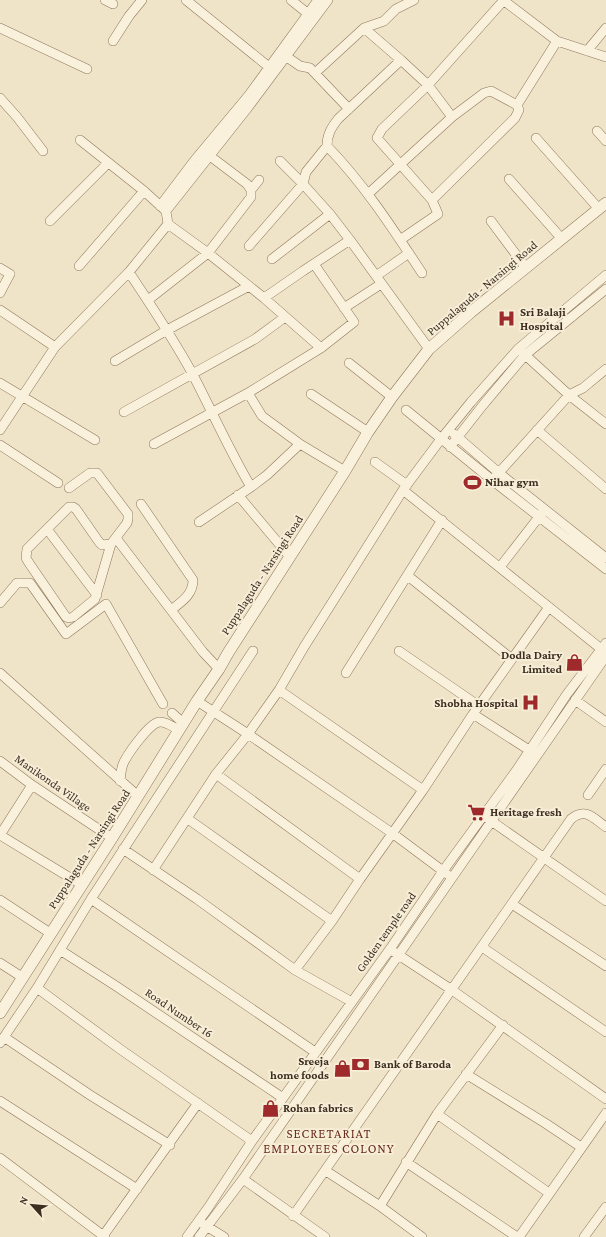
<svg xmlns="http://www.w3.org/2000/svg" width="606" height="1237" viewBox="0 0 606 1237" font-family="'Crimson Pro',serif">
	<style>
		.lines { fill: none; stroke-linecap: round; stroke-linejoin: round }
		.minor-casing { stroke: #8d765c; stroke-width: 10 }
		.tertiary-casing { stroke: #8d765c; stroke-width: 12 }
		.minor { stroke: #faf1dc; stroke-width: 9 }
		.tertiary { stroke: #faf1dc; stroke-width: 11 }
		.labels { text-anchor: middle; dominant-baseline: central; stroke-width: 4; stroke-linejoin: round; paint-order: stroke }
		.street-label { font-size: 12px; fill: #3d2e20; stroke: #f7eed8 }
		.poi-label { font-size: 12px; font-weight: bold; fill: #3d2e20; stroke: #f7eed8; text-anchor: start }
		.neighbourhood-label { font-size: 13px; letter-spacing: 1px; fill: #6b2e1e; stroke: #f7eed8 }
	</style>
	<rect width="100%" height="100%" fill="#f0e4c8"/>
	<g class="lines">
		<defs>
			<path id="minor" d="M105,0L113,4
				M186,0L269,67
				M291,0L312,17
				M503,0L557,41L606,57
				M0,28L87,69
				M364,28L401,60
				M113,41L129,16L142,0
				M587,51L606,28
				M281,53L300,66L310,68L349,109
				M315,73L364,28L384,21L396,9L414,0
				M0,98L17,117L43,151
				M597,131L606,141
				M536,138L599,209
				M327,146C327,135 331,128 338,119L401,60L428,85L452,117
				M509,179L562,239
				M251,190L259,180
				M368,194L452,117L484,93L491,91L517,105
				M432,200L515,118L519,110L517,105L557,41
				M160,206L194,161L249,95L318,0
				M166,211L246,110L328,0
				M50,221L108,163
				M491,221L526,268
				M168,224L208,253L264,298L321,348
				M400,240L438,214L432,200L377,138L382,129L428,85L504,0
				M249,246L303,184L280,161
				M272,259L330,214
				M79,266L144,191
				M0,268L10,274L0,293
				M129,272C151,306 173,338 192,373C212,411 229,450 251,487L267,475L300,444L262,416L248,393
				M422,273C393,229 364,184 327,146L306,172L303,184L330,214L350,240L429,349
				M376,276L409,253
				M264,298L303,271L350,240
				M148,300L208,253L251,197V190L247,184L210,156
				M344,308L381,284
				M0,310L55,347L0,430
				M55,347L129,272L168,224L166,211L144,191L80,140
				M522,352L569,395L606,424
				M115,361L167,330L249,286
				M349,363L392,397
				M0,383L95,440
				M311,394L368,432
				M406,410L492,480L606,569
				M124,412L255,339L285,317
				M537,430L606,489
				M454,434L499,473L606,558
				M154,444L248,393L321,348L354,322L314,264
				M300,444L345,471
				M0,445L58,483
				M450,447L483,405L525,355L606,289
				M375,462L407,485
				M495,477L569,395L583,388L606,369
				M69,488L90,473H97L128,514V519L127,523L111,544L95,599L73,617L69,618L66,617L29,563L26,558L27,549L69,507H73L76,509L99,542L102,545L111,544
				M403,490L605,652
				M238,495L290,557
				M141,504L193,580C193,595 181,602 171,610
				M199,522L251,487
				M47,529L97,595
				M116,538L203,652L219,669
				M500,567L542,513
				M408,576L512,659
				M0,603L17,583H30L66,634L106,604L163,704
				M253,651L91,899L315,1052
				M399,651L479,706
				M0,673L138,796
				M346,673L442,520
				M279,690L423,790
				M575,700L606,722
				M197,701L248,734L392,833L447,874
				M172,713L183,723
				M473,714L529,750
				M0,761L32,785L112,838
				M216,774L360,879
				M120,781C121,773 121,766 125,760C130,751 149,724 159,722C166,721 173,727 179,730
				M588,795L606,769
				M487,818L606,901
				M188,819L332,921
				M0,835L82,885
				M0,835L32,785
				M123,849L197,899L295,970L352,1002
				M153,870L216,774L248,734L279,690L304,647L403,490L441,439L471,402L518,349L606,275
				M0,900L50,933
				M512,904L606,966
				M482,947L606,1032
				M60,950L116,986L283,1098
				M394,952L452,990L606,1099
				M0,963L22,977
				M295,970L332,921L360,879L423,790L473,714L549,607
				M37,988L120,1049L252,1141
				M4,1037L90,1095L170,1145
				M0,1043L37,988L91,899
				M466,1074L545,1123L581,1147
				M0,1101L137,1189
				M437,1114L549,1193
				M0,1158L105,1237
				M406,1162L517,1237
				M326,1171L380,1206L422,1237
				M243,1179L325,1237
				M380,1206L437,1114L503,1025
				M293,1216L571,819C586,807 593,818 606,827
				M203,1224L224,1237
				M103,1236L198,1103
				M187,1237L208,1208L252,1141L390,949L443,871L516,771L567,694L606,643
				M199,1237L243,1179L606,656
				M519,1237L606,1113
				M584,1237L606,1207"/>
			<path id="tertiary" d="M0,1013L112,838L197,701L219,669L228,653L345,471L368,432L392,397L429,349L471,312L606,203"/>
		</defs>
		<use href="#minor" class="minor-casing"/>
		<use href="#tertiary" class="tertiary-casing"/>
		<use href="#minor" class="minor"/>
		<use href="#tertiary" class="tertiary"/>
	</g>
	<defs>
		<symbol id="hospital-bare" viewBox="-9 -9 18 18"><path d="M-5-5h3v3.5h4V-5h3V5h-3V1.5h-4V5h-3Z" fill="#9e2a2b" stroke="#f7eed8" stroke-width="2.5" paint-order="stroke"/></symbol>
		<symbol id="stadium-bare" viewBox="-9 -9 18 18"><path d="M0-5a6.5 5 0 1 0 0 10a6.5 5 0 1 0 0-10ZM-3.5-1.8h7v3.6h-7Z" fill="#9e2a2b" stroke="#f7eed8" stroke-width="2.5" paint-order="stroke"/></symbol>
		<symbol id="shop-bare" viewBox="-9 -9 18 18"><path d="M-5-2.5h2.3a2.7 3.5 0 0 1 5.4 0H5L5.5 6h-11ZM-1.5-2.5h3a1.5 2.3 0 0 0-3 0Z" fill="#9e2a2b" stroke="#f7eed8" stroke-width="2.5" paint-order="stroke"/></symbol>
		<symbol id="supermarket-bare" viewBox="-9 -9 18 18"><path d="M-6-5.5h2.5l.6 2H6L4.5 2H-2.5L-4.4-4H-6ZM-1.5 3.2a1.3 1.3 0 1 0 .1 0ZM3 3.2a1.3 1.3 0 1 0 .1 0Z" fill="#9e2a2b" stroke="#f7eed8" stroke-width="2.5" paint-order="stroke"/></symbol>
		<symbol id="bank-bare" viewBox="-9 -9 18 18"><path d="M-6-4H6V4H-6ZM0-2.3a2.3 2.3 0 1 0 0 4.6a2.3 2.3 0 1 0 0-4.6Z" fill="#9e2a2b" stroke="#f7eed8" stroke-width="2.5" paint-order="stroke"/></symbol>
	</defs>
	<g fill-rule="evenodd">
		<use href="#hospital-bare" x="494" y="306" width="25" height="25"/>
		<use href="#stadium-bare" x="460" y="470" width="25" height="25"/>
		<use href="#shop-bare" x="562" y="650" width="25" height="25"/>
		<use href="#hospital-bare" x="518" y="690" width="25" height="25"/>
		<use href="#supermarket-bare" x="464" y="800" width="25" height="25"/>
		<use href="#bank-bare" x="348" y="1052" width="25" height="25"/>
		<use href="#shop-bare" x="330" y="1056" width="25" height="25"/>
		<use href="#shop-bare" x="258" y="1096" width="25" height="25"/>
	</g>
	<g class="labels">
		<g class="street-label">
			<text transform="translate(482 288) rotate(-40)">Puppalaguda - Narsingi Road</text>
			<text transform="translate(262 575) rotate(-57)">Puppalaguda - Narsingi Road</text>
			<text transform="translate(53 783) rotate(35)">Manikonda Village</text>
			<text transform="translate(89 849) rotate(-57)">Puppalaguda - Narsingi Road</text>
			<text transform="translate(386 932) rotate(-55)">Golden temple road</text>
			<text transform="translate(179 1013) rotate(34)">Road Number 16</text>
		</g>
		<g class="poi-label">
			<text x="520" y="312">Sri Balaji<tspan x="520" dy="14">Hospital</tspan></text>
			<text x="485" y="482">Nihar gym</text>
			<text x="562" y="655" text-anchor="end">Dodla Dairy<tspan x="562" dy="14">Limited</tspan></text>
			<text x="518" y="703" text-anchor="end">Shobha Hospital</text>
			<text x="490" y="812">Heritage fresh</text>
			<text x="329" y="1061" text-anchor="end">Sreeja<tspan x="329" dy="14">home foods</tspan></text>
			<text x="374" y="1064">Bank of Baroda</text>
			<text x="283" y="1108">Rohan fabrics</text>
		</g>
		<g class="neighbourhood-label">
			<text x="329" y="1133">SECRETARIAT<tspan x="329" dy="15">EMPLOYEES COLONY</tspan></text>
		</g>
	</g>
	<g transform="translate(32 1205) rotate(297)" stroke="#f7eed8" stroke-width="3" paint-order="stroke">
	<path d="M0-3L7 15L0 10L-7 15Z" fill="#3d2e20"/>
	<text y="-6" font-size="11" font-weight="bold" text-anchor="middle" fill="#3d2e20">N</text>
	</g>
</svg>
